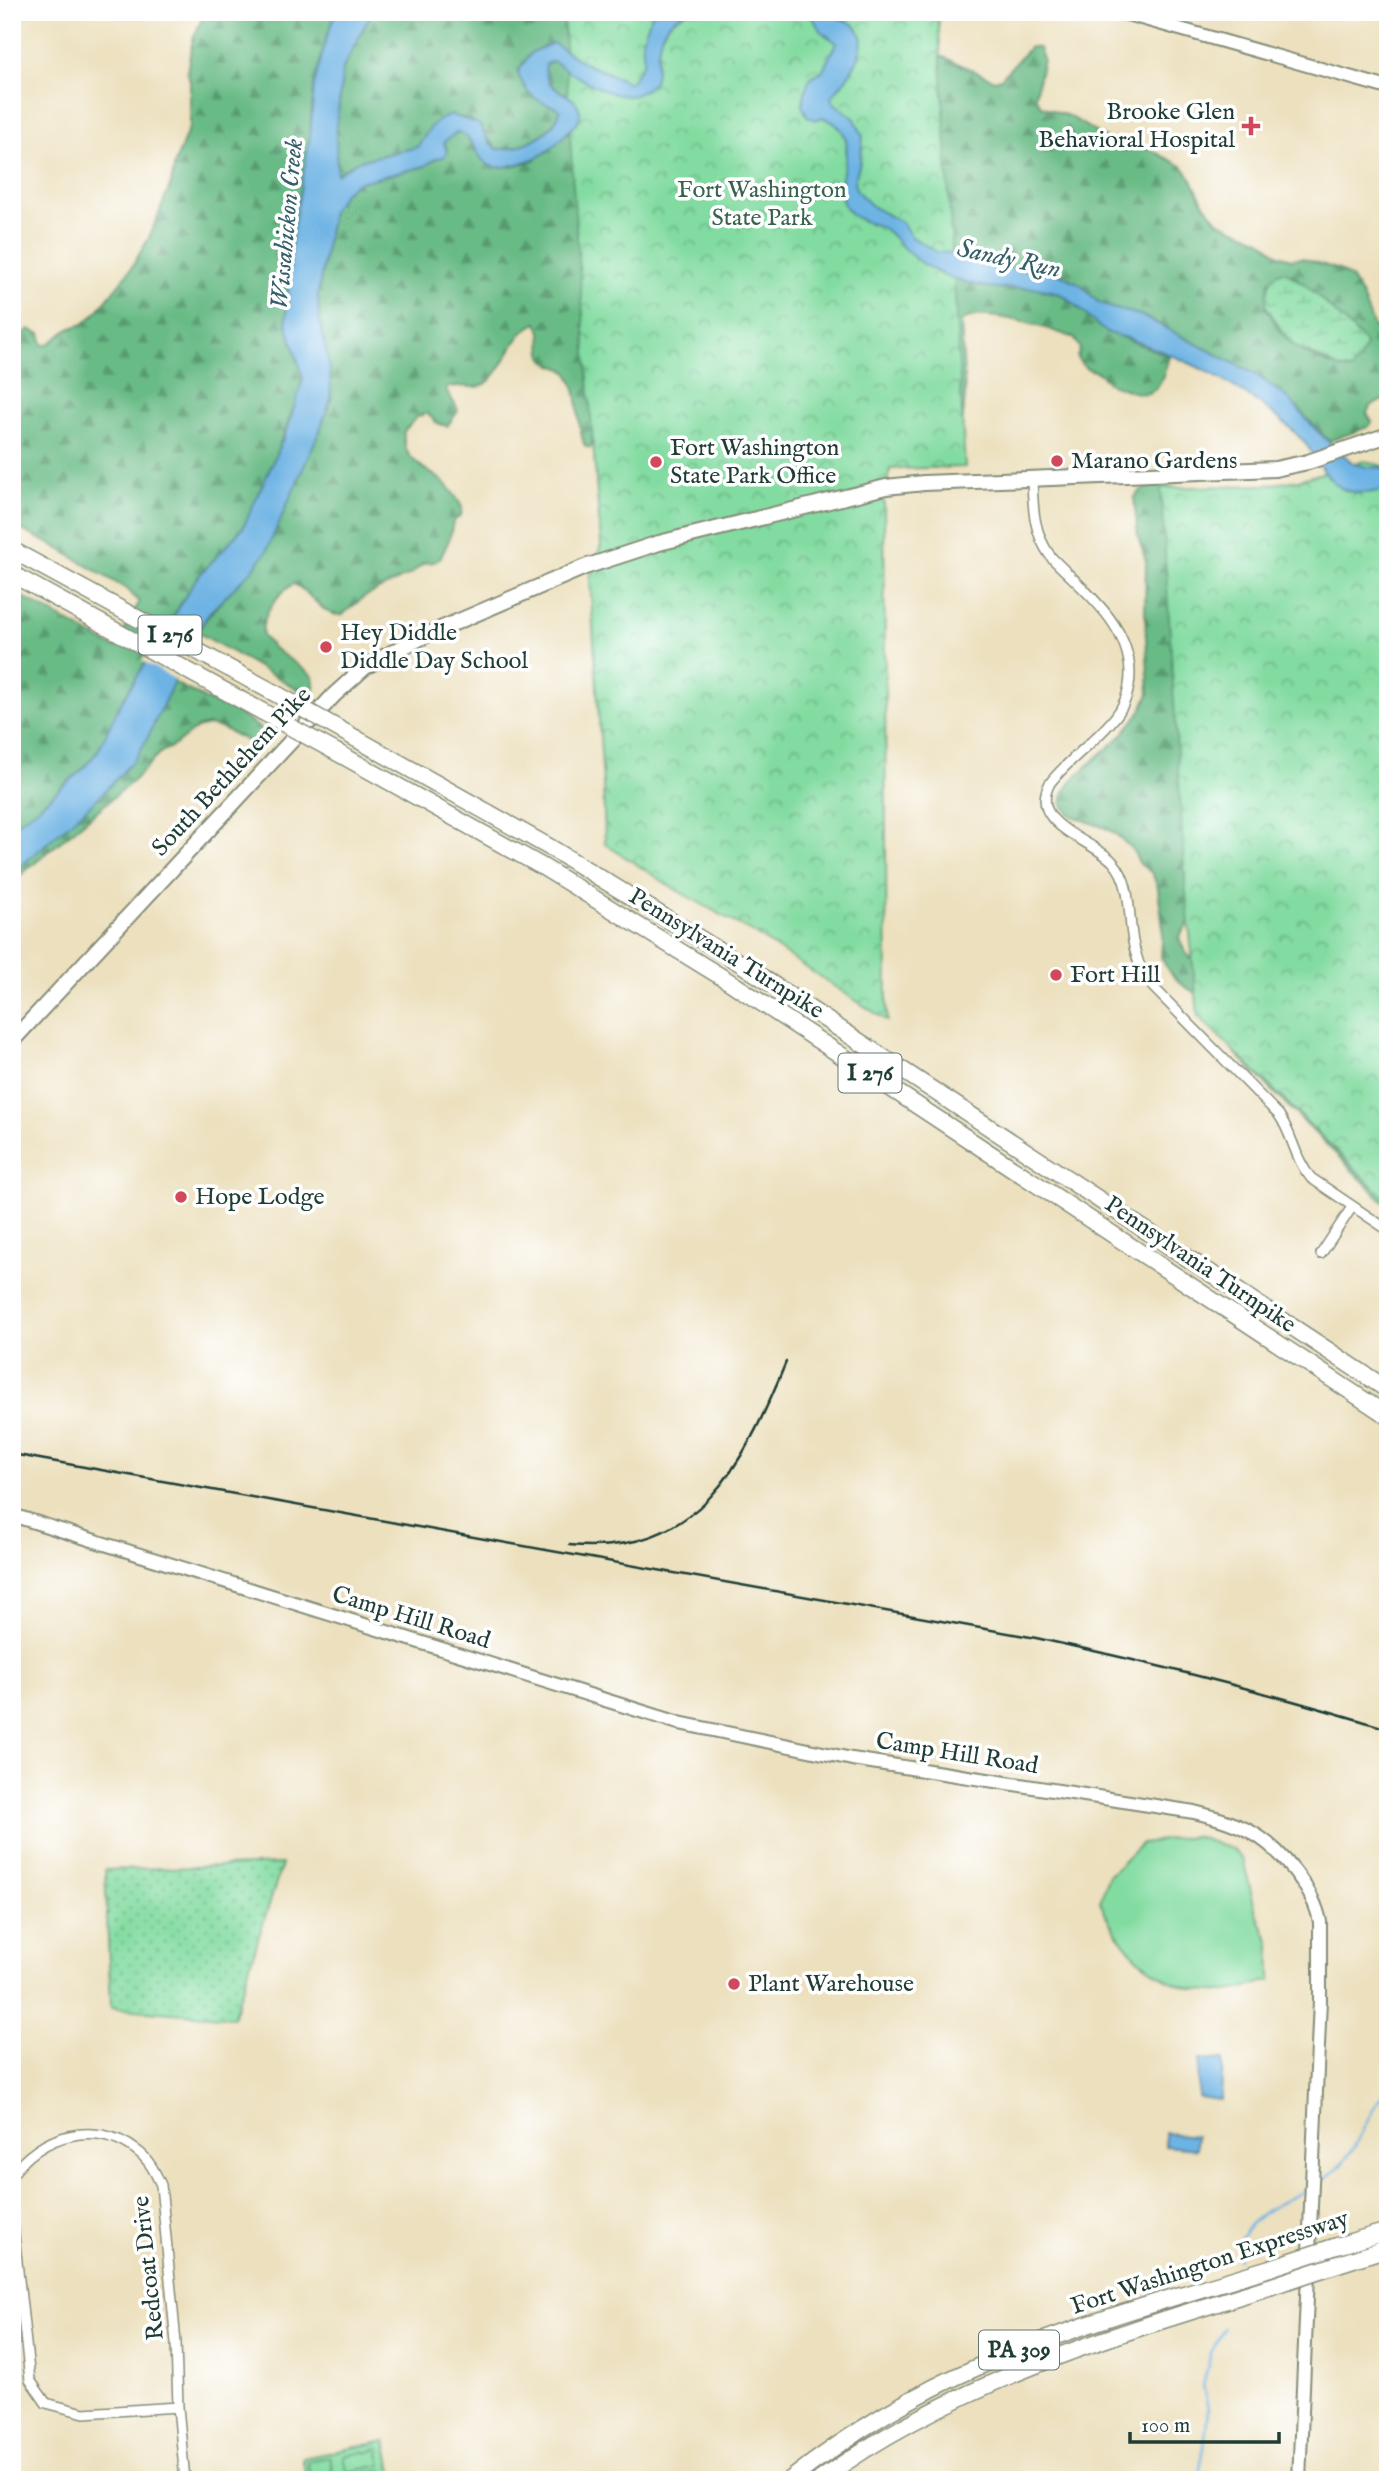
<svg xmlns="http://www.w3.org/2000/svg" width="1400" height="2492" viewBox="0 0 1400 2492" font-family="'IM FELL English',serif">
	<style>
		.forest { fill: url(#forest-firs); stroke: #447c5d; stroke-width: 2; fill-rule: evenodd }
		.wetland { fill: url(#wetland-marsh); stroke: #508c6a; stroke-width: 2 }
		.park { fill: url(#park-crowns); stroke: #508c6a; stroke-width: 2 }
		.garden { fill: url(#garden-dots); stroke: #508c6a; stroke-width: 2 }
		.pitch { fill: #82dba0; stroke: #508c6a; stroke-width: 2 }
		.water { fill: #6db3e4; stroke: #46788c; stroke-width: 2 }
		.pier { fill: #ece0be }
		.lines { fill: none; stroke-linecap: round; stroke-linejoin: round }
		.stream { stroke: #6db3e4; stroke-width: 2.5 }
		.street-casing { stroke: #868e79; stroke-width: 12 }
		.secondary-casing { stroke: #868e79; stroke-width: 16 }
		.primary-casing { stroke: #868e79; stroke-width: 18 }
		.highway-casing { stroke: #868e79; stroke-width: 19 }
		.street { stroke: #fff; stroke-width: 9 }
		.secondary { stroke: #fff; stroke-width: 12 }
		.primary { stroke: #fff; stroke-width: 14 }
		.highway { stroke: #fff; stroke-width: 16 }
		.rail { stroke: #1f3d34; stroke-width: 2.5 }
		.highway-bridge-casing { stroke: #868e79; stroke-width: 19; stroke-linecap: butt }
		.highway-bridge { stroke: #fff; stroke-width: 16 }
		.poi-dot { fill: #d1495b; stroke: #fff; stroke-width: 2.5 }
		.labels { text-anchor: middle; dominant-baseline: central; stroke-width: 7; stroke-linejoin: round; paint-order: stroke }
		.shield { fill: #fff; stroke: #627771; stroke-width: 2 }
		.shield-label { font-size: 23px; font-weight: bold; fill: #1f3d34 }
		.poi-label { font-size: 24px; fill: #1f3d34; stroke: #fff; text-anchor: start }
		.park-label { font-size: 24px; fill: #38644f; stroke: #fff }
		.street-label { font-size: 24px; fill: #1f3d34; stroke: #fff }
		.water-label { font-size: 26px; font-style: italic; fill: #366069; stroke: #fff }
	</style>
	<defs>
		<pattern id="forest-firs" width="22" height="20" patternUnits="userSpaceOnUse" patternTransform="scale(1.75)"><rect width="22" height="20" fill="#69bb86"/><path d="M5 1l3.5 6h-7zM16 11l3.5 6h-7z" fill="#56996e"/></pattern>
		<pattern id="wetland-marsh" width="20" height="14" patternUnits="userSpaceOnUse" patternTransform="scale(1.75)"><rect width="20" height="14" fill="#82dba0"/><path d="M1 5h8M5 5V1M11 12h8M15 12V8" fill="none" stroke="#6ab383"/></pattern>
		<pattern id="park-crowns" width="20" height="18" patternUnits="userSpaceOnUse" patternTransform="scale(1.75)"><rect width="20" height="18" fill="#82dba0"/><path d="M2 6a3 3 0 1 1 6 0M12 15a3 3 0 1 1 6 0" fill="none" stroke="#6ab383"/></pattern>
		<pattern id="garden-dots" width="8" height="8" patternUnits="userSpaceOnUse" patternTransform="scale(1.75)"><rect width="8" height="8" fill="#82dba0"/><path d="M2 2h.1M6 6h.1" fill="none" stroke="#6ab383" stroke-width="1.8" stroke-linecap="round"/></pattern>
	</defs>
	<rect width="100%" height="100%" fill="#fff"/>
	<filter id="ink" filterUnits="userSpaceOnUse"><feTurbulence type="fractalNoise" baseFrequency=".0143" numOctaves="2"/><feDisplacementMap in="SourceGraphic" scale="14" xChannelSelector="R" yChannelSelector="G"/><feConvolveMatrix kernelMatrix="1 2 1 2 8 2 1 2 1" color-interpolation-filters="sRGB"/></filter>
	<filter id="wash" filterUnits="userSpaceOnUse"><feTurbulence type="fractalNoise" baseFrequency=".00686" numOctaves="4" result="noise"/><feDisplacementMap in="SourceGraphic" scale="28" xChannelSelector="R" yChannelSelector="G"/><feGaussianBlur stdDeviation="1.57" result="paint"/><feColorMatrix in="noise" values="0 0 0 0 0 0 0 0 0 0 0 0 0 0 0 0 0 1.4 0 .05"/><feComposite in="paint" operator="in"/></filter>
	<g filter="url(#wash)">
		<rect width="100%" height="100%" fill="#ece0be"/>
		<path class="forest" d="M205,12H336L327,36L314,86L310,136L289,259L286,322L303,378L298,397L269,472L243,528L196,579L172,618L98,751L84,768L34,811L12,826V591L115,648L139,602L128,590L56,547L12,525V345L29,329L40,334L43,345H47L69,329L83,324L95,314L130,270L149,238L171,184L175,163L190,125V80L187,72L193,39Z
			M372,12H653L586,64L553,44L532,52L522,64L548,105L557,106L560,110C556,133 519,150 497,149L471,120L451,115L431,127L417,147L358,161L336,174V130L343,68Z
			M1030,47L1039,48L1043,59L1035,96L1041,106L1071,117L1118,146L1149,149L1182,166L1191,178L1204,204L1219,222L1261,240L1279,255L1291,259L1303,258L1339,270L1351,278L1361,294L1374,327L1383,331L1388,329V398L1372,405L1367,414L1372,422L1368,427L1329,441L1300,411L1255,374L1140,315L1111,308L1098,302L1080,284L1058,273L984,265L953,253L937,252L935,53L994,80L1001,78ZM1292,274L1307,286L1364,341L1366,345L1351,370C1335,369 1299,352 1288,340C1279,331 1273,318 1266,308L1269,282Z
			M553,61L568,71L950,276L985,287H1033L1062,295L1108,332L1169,356C1157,401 1150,399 1111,384C1106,382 1103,376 1099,373C1086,367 1087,372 1077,358L1080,348L1074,338C1053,330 978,304 961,322L965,395L961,440L592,426V443L590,448L585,446C575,424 582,396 569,375C563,364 549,369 543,356C539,345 545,334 537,323C511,333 509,364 488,382C475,393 459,382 446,388C448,398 456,402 458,411L447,426L437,423L427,413L417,417L404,431C401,460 423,466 442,481C449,487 457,498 462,507L461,515L453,522L449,540L441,557L434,562L424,563L411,574L364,597L342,615C320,616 312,592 294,584C279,591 259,618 263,636L272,647L313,676L315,691L313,694H306L197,632C216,602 244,580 266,552L320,430L331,399L330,370L319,317L318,294L332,211L344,193L356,183L425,166L437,158L443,157L447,149L444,142L457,132C469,135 467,139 474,147C482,156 501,162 511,167L534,160L575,126L568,95C554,89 543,81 546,64Z
			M1157,484L1182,489L1192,917L1179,938L1185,952L1194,961L1388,964V1206L1235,1053L1200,996L1181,984L1168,970L1161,957L1163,928L1158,888L1152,873L1140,864L1132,849L1118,836L1108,829L1070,815L1062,804L1063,794L1073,779L1120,737L1139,714L1149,694L1145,614L1146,561L1138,537L1134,498L1141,490Z
			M173,682L213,703L233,710L269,734L268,740L261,746H257L222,728L208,725L197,728L175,745L161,752L134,780L12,882V874L120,776L146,741Z"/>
		<path class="wetland" d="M1284,271L1307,286L1364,341L1366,345L1358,362L1351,370L1340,368L1296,347L1285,336L1265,304C1269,290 1267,275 1284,271Z"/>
		<path class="park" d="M563,12H938L965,467L890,469L884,498L887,1021L752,932L678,891L605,844L603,784L590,578L601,545L573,186Z
			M1364,461L1388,467V1201L1198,1016L1185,881L1161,488L1266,485L1298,480Z
			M386,2441L394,2480H307L302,2458Z"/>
		<path class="garden" d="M282,1864L233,2018L111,2008L105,1870Z"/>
		<path class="pitch" d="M1194,1836L1232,1849L1243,1860L1256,1912L1270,1943L1271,1980C1259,1983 1247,1988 1234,1990C1171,1999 1123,1957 1100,1902L1108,1877L1142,1843Z
			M378,2449L382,2465L347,2472L344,2456Z
			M330,2457L334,2480H311L307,2461Z
			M382,2470L385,2480H349L348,2477Z"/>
		<path class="water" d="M336,12H372L343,68L336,130L337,174L358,161L417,147L431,127L440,119L451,115L479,124L489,142L497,149C519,151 556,133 560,110C554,105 551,106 544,103C531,98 521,85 518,71L532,52L553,43L586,64L630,83L642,65L644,59L642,40L653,12H688C651,26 661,51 654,82C647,88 640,95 630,96C607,97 572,74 553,61L546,64C541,96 578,89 580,113C581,123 571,128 565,135C549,151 544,156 521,163C512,166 505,168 495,167C475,164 477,136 457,132L444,142L447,153L443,157L437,158L425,166L356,183L344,193L332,211L318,294L319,317L330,370L331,399L320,430L266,552L253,569L210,612L197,632L146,741L135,759L97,799L12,874V826L34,811L84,768L98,751L119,706L196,579L243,528L288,428L303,378L286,322L292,236L310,136L314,86L327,36Z
			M808,12H830C837,20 846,19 854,25C876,44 845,82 831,97L833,102L855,119L863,137L860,162L854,183L857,191L873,207L901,222L912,237L937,252L953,253L984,265L1058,273L1080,284L1098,302L1111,308L1140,315L1255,374L1288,398L1318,432L1354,464L1368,467L1388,468V490C1372,492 1356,496 1341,488C1325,478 1316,457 1305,443C1284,419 1256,400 1229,384C1198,365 1162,351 1127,338C1121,336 1113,335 1107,332C1090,323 1079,304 1062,295C1038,283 1013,291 988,287C962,284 931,272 911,255C901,247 894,236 884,229C874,223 859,222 850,213C820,183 876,138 822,117L816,120L808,117L802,106L807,84L811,77L822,71L837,43L823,33Z
			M1199,2059L1223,2060L1221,2100L1198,2097Z
			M1165,2133L1196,2136V2149L1165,2146Z"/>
		<path class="pier" d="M168,619L199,636L178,681L142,661Z"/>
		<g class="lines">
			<path class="stream" d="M1317,2184C1364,2155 1358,2124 1388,2087
				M1238,2259C1239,2252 1239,2243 1242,2237C1255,2211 1285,2201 1308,2189
				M1198,2480L1204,2447L1208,2409L1203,2386L1211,2353L1224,2328"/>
		</g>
	</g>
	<g filter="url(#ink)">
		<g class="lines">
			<defs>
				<path id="street" d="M1032,479C1033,507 1033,533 1051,557C1083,590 1129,623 1130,673C1130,693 1124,708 1111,722C1092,744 1068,760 1050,783C1027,825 1092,839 1113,862C1135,886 1126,925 1136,954C1139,967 1145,976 1153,987L1279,1115C1293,1135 1295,1160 1311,1178L1388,1230
					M1321,1254L1352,1207
					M12,2175C40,2135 95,2119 136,2150C149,2159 155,2172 161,2185L176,2343L178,2407L84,2413L46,2403L30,2380L12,2216
					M178,2407L185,2480"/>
				<path id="secondary" d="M1120,12L1388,88
					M12,1515L679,1723L852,1759L1194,1812C1214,1817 1233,1822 1251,1832C1280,1848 1314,1889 1320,1922V2000L1299,2480"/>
				<path id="primary" d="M12,1041L334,695L365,667L424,636L585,567L659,543L886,487L924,483L1275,469L1308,462L1388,435"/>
				<path id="highway" d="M12,550L280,696
					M12,574L263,712
					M355,738L551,848L743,965L1388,1390
					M338,753L543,867L733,984L1388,1416
					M1337,2246L1388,2231
					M1335,2265L1388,2248
					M790,2480C849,2434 914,2394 982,2365C1075,2325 1174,2297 1270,2268
					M820,2480C954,2382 1113,2335 1269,2287"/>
			</defs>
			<use href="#street" class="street-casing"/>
			<use href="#secondary" class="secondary-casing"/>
			<use href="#primary" class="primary-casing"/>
			<use href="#highway" class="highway-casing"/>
			<use href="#street" class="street"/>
			<use href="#secondary" class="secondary"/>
			<use href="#primary" class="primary"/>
			<use href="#highway" class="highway"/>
			<path class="rail" d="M12,1454L1036,1638C1155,1664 1272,1693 1388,1729
				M569,1545C699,1557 743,1466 786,1362"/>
			<defs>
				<path id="highway-bridge" d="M280,696L355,738
					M263,712L338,753
					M1270,2268L1337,2246
					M1269,2287L1335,2265"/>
			</defs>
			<use href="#highway-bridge" class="highway-bridge-casing"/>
			<use href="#highway-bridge" class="highway-bridge"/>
		</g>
	</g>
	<g class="poi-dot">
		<path d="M1247.5 115.5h7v7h7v7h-7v7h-7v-7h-7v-7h7z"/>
		<circle cx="1057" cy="461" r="7"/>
		<circle cx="656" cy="462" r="7"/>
		<circle cx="326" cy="647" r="7"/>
		<circle cx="1056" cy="975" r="7"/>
		<circle cx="181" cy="1197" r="7"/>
		<circle cx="734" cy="1984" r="7"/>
	</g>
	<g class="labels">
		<g class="shield">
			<rect x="138.5" y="615.5" width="63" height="39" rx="5"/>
			<rect x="838.5" y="1053.5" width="63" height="39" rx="5"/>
			<rect x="979" y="2330.5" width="80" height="39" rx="5"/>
		</g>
		<g class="shield-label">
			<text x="170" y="635">I 276</text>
			<text x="870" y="1073">I 276</text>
			<text x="1019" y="2350">PA 309</text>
		</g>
		<g class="poi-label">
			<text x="1235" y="112" text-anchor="end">Brooke Glen<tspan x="1235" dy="28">Behavioral Hospital</tspan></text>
			<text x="670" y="448">Fort Washington<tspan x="670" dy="28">State Park Office</tspan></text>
			<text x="1071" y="461">Marano Gardens</text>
			<text x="340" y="633">Hey Diddle<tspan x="340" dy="28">Diddle Day School</tspan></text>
			<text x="1070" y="975">Fort Hill</text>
			<text x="195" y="1197">Hope Lodge</text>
			<text x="748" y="1984">Plant Warehouse</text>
		</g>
		<g class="park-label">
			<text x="762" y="190">Fort Washington<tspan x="762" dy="28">State Park</tspan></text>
		</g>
		<g class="street-label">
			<text transform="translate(232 772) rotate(-47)">South Bethlehem Pike</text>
			<text transform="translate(726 954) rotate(32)">Pennsylvania Turnpike</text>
			<text transform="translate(1200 1265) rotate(34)">Pennsylvania Turnpike</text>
			<text transform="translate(411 1618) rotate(17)">Camp Hill Road</text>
			<text transform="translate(957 1754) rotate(9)">Camp Hill Road</text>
			<text transform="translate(1210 2263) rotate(-18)">Fort Washington Expressway</text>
			<text transform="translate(149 2268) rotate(-96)">Redcoat Drive</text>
		</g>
		<g class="water-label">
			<text transform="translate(287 224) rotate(-85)">Wissahickon Creek</text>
			<text transform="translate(1009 259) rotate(12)">Sandy Run</text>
		</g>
	</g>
	<rect width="1400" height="2492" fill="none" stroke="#fff" stroke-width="42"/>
	<path d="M1130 2432v10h149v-10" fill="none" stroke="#1f3d34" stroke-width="3.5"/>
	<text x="1141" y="2432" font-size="21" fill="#1f3d34" stroke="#ffffff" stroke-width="5" paint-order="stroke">100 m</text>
</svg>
